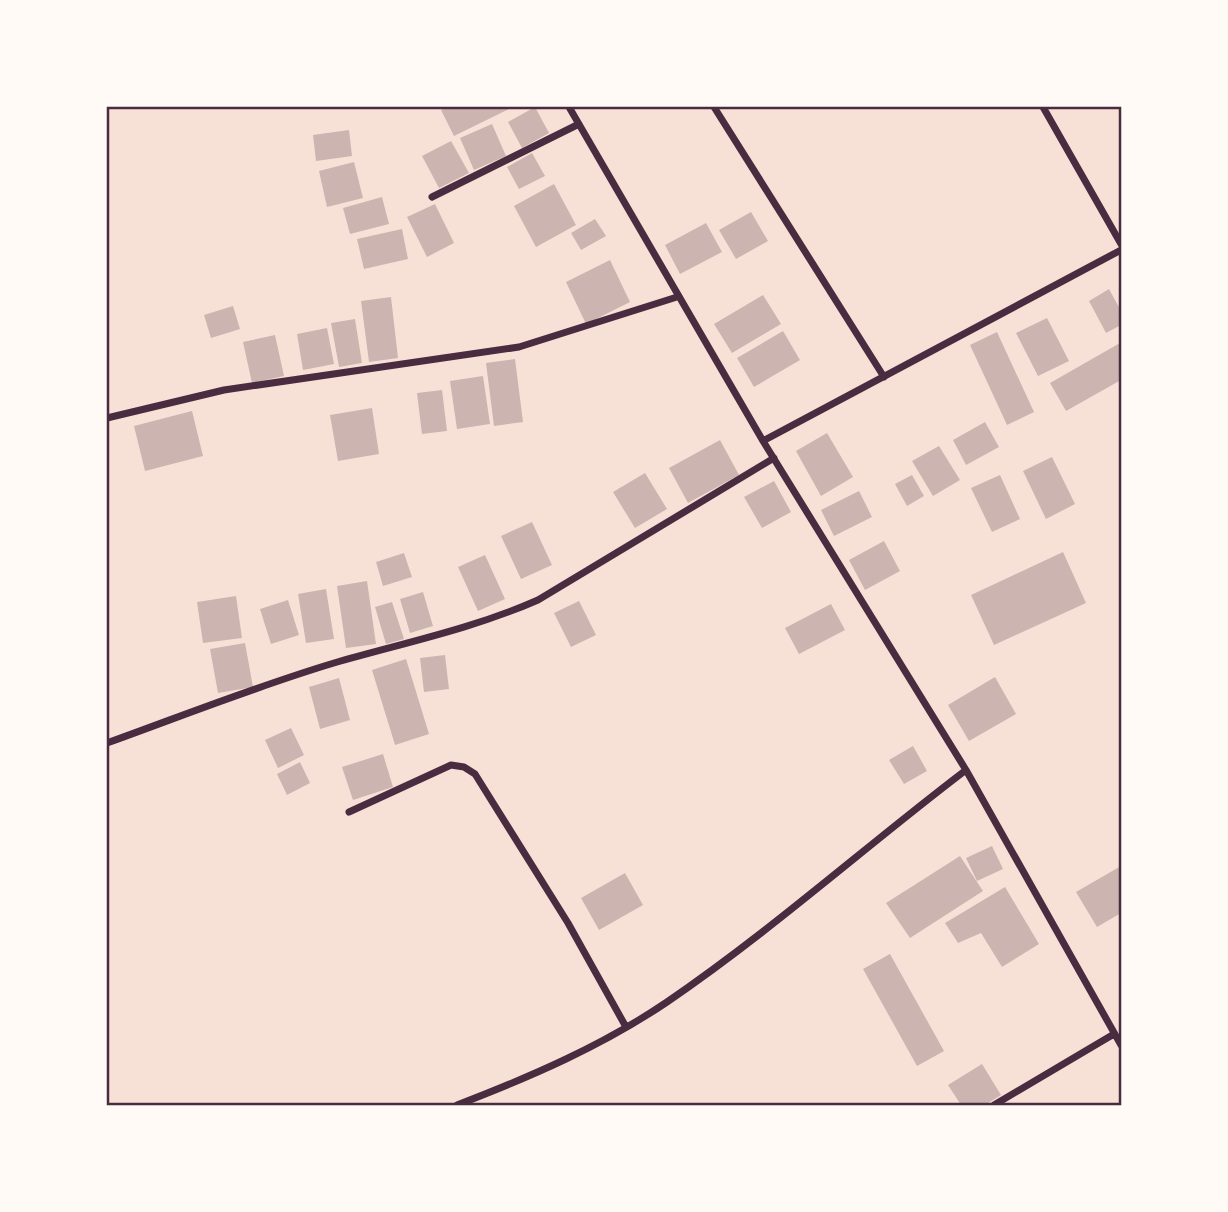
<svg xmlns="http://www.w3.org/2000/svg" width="1228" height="1212" viewBox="0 0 1228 1212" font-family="'Roboto Condensed',sans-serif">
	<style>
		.building { fill: #ccb4b1 }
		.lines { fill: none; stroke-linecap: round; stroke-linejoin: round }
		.minor { stroke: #4a2c40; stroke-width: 7 }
		.neatline { fill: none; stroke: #4a2c40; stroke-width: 2.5 }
	</style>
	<rect width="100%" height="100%" fill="#f7e1d7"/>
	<path class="building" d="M448,107H513L454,136L441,110Z
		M535,107L549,133L522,148L508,122Z
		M492,124L506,156L474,170L460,138Z
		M349,130L352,156L316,161L313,135Z
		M451,141L469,173L439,188L422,156Z
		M532,153L545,176L519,189L507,167Z
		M354,162L363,198L327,207L319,171Z
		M554,184L576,225L536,247L514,206Z
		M382,197L389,224L350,234L343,208Z
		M435,204L454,243L427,257L407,217Z
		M751,212L768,241L736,259L719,230Z
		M595,219L606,236L581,250L571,233Z
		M706,223L722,252L680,274L665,245Z
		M402,229L408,259L364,269L357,239Z
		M610,260L630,302L586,324L566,282Z
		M1109,289L1121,311V325L1106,333L1089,301Z
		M763,295L781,324L732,353L714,324Z
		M391,297L398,358L369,362L361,301Z
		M233,306L240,329L211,338L204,315Z
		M1047,318L1069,361L1038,376L1016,333Z
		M355,319L362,363L339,367L331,323Z
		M327,328L334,364L303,370L297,334Z
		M783,331L800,360L754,387L737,358Z
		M997,332L1034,412L1007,425L970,345Z
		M275,335L284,376L252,383L243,342Z
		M1120,343L1121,380L1066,411L1050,383Z
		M515,359L523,422L494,426L486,363Z
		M483,376L490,424L457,429L450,381Z
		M442,390L447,431L422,434L417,393Z
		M372,408L379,454L338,461L330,415Z
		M192,411L203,456L145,471L134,426Z
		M985,422L999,447L966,465L953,440Z
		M827,433L853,477L821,496L796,451Z
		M720,440L739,475L688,503L669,468Z
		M939,446L960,480L933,496L912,461Z
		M1052,457L1075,504L1046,519L1023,471Z
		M645,473L667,509L635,528L613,492Z
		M912,475L924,496L907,506L895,484Z
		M1000,475L1020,519L992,532L971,488Z
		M774,481L791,512L762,528L744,497Z
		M859,491L872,517L834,536L821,510Z
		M532,522L552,565L521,579L501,536Z
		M884,541L900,571L865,590L849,560Z
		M1063,552L1086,603L994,645L971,595Z
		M404,553L412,577L383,586L376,562Z
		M485,555L505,599L478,611L458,567Z
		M367,581L376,644L346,648L337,586Z
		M326,589L334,639L306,643L298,594Z
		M423,592L433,626L410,633L400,599Z
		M236,596L242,638L203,643L197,602Z
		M288,600L299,635L271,644L260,609Z
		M579,601L596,635L571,647L554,613Z
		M392,602L404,639L386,644L375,607Z
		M831,604L845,630L799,654L785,628Z
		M245,643L253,687L218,693L210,649Z
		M445,655L449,689L424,692L420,658Z
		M406,659L429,734L395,745L372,670Z
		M995,677L1016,714L969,741L948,705Z
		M339,678L350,720L320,729L309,687Z
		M291,728L304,755L278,768L265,740Z
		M913,746L927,771L904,784L889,760Z
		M383,754L393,787L353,800L342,767Z
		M300,762L310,783L287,795L277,774Z
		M992,846L1003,869L977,881L966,858Z
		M960,856L983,891L910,938L886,903Z
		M1121,866V913L1097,927L1076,892Z
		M625,873L643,905L599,930L581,898Z
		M1005,887L1039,944L1002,967L981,933L958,943L945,923Z
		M890,954L944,1051L917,1066L863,969Z
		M982,1064L1001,1095L985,1105H961L948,1085Z"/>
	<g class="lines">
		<path class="minor" d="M569,107L763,441L966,770L1121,1045
			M714,107L884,377
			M1043,107L1121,244
			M432,197L579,124
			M107,418L224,390L519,347L677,297
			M763,441L1121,250
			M107,743C182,716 257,686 334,663C403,643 472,629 538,600L774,458
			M349,812L451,765L464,767L475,774L568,923L626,1027
			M457,1105C530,1077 602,1046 667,1002C771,931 866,846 966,770
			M994,1105L1114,1034"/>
	</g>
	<rect width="1228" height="1212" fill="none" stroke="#fffaf5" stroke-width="217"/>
	<rect x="108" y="108" width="1012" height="996" class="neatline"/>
</svg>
